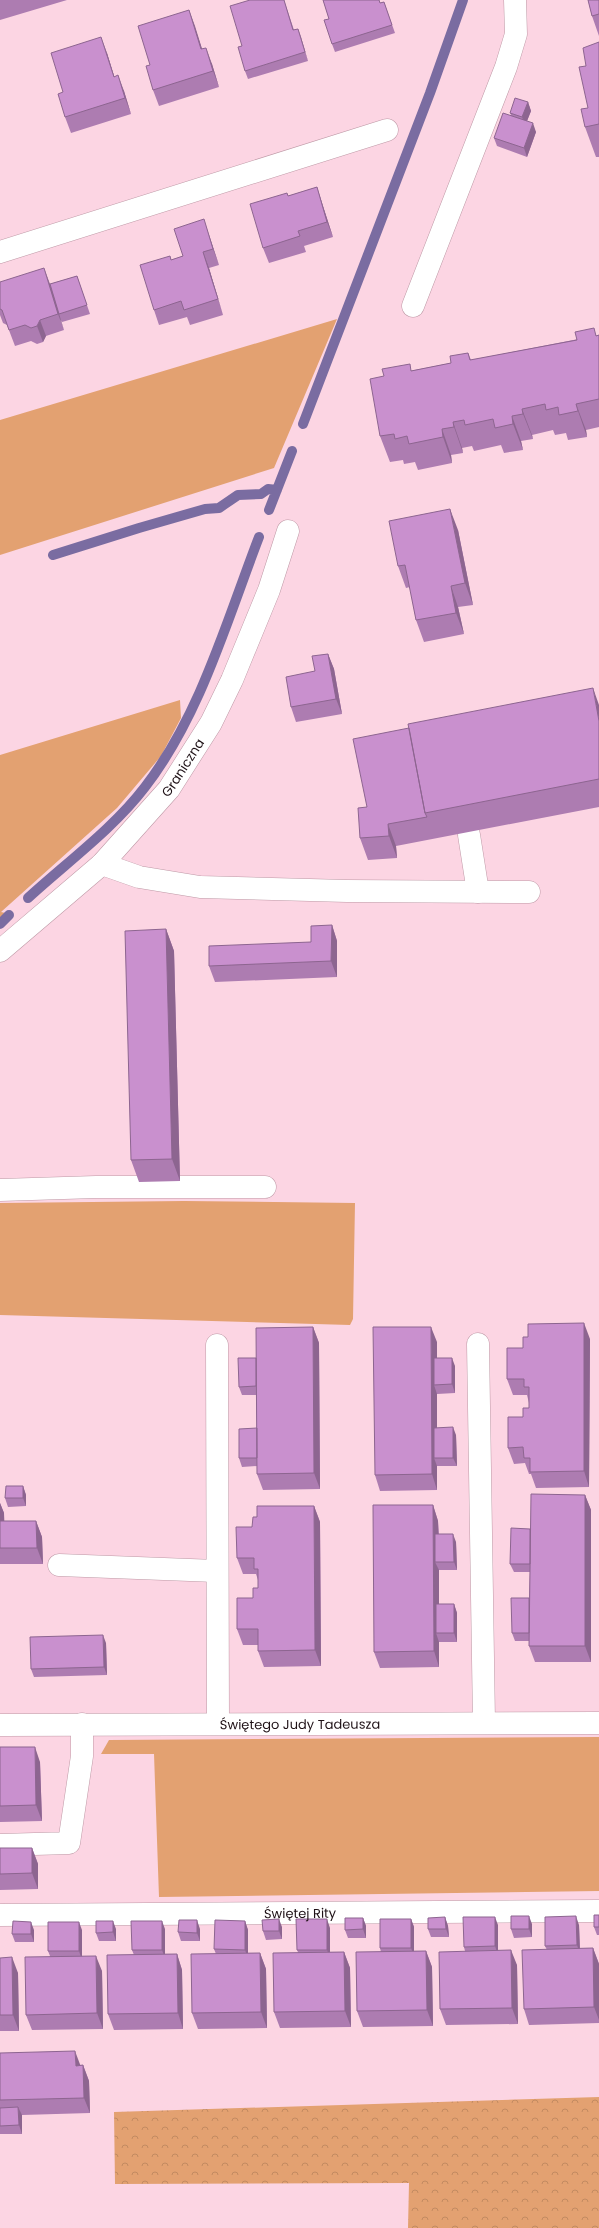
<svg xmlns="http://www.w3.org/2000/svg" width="599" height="2228" viewBox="0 0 599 2228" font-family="Poppins,sans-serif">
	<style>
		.grass { fill: #e3a171 }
		.forest { fill: url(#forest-crowns) }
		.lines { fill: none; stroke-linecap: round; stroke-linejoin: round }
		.stream { stroke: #7a6ca1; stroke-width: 10 }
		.minor-casing { stroke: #be99a6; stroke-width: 23 }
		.minor { stroke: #fff; stroke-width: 22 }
		.wall { fill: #ad7cb1 }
		.shaded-wall { fill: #8d6590 }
		.building { fill: #c990ce; stroke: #8d6590 }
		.labels { text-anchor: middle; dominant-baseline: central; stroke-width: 3; stroke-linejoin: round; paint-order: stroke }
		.street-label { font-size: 13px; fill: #1e1116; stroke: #fcd5e3 }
	</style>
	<defs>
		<pattern id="forest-crowns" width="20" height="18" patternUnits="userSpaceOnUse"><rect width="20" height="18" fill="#e3a171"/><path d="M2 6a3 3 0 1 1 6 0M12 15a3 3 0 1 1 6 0" fill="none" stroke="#c28a61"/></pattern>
	</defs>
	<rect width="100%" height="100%" fill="#fcd5e3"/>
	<path class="grass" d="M337,319L274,468L0,555V420Z
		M180,700L181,718L161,756L117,808L1,912L10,914L0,922V755Z
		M184,1201L355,1203L353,1319L350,1325L0,1315V1203Z
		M599,1737V1891L159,1897L154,1754H101L109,1740Z"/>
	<path class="forest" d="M599,2097V2228H408L409,2183L115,2184L114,2112Z"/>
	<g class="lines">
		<path class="stream" d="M303,424L430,93L463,0
			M269,510L292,451
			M53,555L139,528L205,509L219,508L238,495L261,494L268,489L277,490
			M28,898C66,863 113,829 145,787C200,716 227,620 259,537
			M0,924L9,915"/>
		<defs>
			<g id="minor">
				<path d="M0,252L387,130"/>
				<path d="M413,306L506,67L516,34L515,0"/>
				<path d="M469,835L478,892"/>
				<path d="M102,864L139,877L200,887L347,891L529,892"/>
				<path id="s1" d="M0,951L102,864L169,789L211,723L232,680L269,590L288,531"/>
				<path d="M0,1190L96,1187H265"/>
				<path d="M478,1344L484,1722"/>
				<path d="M217,1345L218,1723"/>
				<path d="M59,1565L216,1571"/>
				<path id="s2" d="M0,1725L599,1723"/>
				<path d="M0,1845L69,1843L82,1756V1724"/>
				<path id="s3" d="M0,1915L599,1911"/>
			</g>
		</defs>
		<use href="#minor" class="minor-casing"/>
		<use href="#minor" class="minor"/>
	</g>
	<path class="wall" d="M0,0H67L0,20Z
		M250,0H284L294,30L298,29L308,61L248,79L245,71L242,46Z
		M323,0H379L380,3L384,2L395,33L335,52L332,44L329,19Z
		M588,0H599V36L592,16Z
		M189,10L202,49L212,64L219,87L159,106L153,90L150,65Z
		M599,42V159V157H596L585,127L588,108L586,66Z
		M107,53L114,76L124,91L131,114L71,133L65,117L63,92Z
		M528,102L531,111L527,121L536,132L527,157L497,146L494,138L511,115L510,113Z
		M317,187L322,203L333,237L304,246L306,252L269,263L263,248L288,196Z
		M209,235L219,265L209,268L223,315L190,325L187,317L159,325L154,310L170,256L171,260L183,256Z
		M77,276L90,314L62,322L60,319L64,330L46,336L43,342L37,344L31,341L15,346L7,325L3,323L0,315V282L50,284Z
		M599,335V427L586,430L587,437L568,440L566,433L555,435L553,430L532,435L533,439L521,441L523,450L504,453L501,445L474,451L472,446L462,448L463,453L451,455L452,463L418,470L415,462L404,464L403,460L390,462L380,436L384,376L451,363L468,353L471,360Z
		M458,530L473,605L458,607L464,634L424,642L416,620L410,587L406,588L398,566Z
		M328,654L334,669L342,714L296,722L291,707L315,671Z
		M599,705V807L396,846L397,858L368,860L360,838L367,807Z
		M332,925L337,941V977L215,982L209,966L311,942Z
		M166,929L174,951L180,1181L139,1182L131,1160Z
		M313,1327L319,1343L320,1489L263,1490L257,1474V1466L242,1467L239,1458L257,1428L256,1395H242L239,1387L256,1358Z
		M590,1339L589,1487L536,1488L531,1474H529L525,1463L514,1464L508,1448L523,1417L529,1408V1403L527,1395H513L507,1379L523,1348Z
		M437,1342V1358L455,1366V1393L437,1394V1428L456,1435L457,1466H437V1490L380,1491L375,1475Z
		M23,1486L26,1495V1506L8,1507L5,1498Z
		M585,1495L591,1510V1662H535L529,1646V1641H515L512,1633L529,1598L530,1572H514L510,1564L530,1529Z
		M0,1503L4,1513V1521H36L42,1537L43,1564H0Z
		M433,1505L438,1521L439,1534L456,1542L457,1570H439V1604H454L457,1613V1642H439V1667L380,1668L374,1652Z
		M314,1506L320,1522L321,1666L264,1667L258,1651V1645H243L237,1629L258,1588V1580L256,1574H243L237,1558L257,1517Z
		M106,1643L107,1675L34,1677L31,1669Z
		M0,1747L40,1762L42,1821L0,1822Z
		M0,1848H32L38,1864V1889L0,1890Z
		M599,1915V1935H597L594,1927Z
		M445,1917L448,1926L449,1937H431L428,1929Z
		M363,1918L366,1926V1938H348L345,1930Z
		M411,1919L414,1927V1951H426L432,1967L433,2026L363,2027L357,2011L381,1952L380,1948Z
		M245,1921L248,1930V1953H260L266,1969L267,2028L198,2029L192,2013L216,1954L214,1949Z
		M532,1924V1937L514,1938L511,1929Z
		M498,1925V1950L517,1965L518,2024L446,2025L440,2009L465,1951L464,1947Z
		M579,1925L580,1949L593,1948L599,1964V2023L529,2025L524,2009L547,1950L545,1946Z
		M282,1927V1939L266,1940L263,1931Z
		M330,1928V1952H344L350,1968L351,2027L280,2028L274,2012L298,1952L297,1950Z
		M116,1929V1941H99L96,1933Z
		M165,1929V1954H177L182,1970L183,2029L114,2030L108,2014L134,1955L132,1950Z
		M200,1929V1941H181L178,1932Z
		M34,1930V1942H15L12,1934Z
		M82,1930V1956L102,1971L103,2029L32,2030L26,2015L50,1956L48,1951Z
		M0,1958L18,1973L19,2031H0Z
		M0,2053L80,2065H83L89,2081L90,2113L22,2115V2134H0Z"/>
	<path class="shaded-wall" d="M189,10L195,26L207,65L201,49Z
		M298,29L301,37L308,61L305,52Z
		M101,37L107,53L119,92L114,77Z
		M206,48L212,64L219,87L213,71Z
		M118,75L124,91L131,114L125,98Z
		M528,102L531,111L525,126L522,117Z
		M533,123L536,132L527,157L524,148Z
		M317,187L322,203L333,237L327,222Z
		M204,219L209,235L219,265L213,249Z
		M203,252L209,268L223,315L218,299Z
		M44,268L50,284L64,330L58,314Z
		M40,320L46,336L43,342L37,326Z
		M576,404L586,430L587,437L578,411Z
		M522,409L532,435L533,439L523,414Z
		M512,416L521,441L523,450L513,424Z
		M453,422L462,448L463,453L454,427Z
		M442,429L451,455L452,463L443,437Z
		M450,509L458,530L473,605L465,583Z
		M451,586L458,607L464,634L456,613Z
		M328,654L334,669L342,714L336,699Z
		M593,688L599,705V721Z
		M388,824L396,846L397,858L389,836Z
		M332,925L337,941V977L331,961Z
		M166,929L174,951L180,1181L172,1159Z
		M584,1323L590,1339L589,1487L584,1471Z
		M313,1327L319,1343L320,1489L314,1473Z
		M431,1327L437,1342V1385H434L437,1394V1458H434L437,1466V1490L432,1474Z
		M452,1358L455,1366V1393L452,1384Z
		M453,1427L456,1435L457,1466L453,1458Z
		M23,1486L26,1495V1506L23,1498Z
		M585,1495L591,1510V1662L585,1646Z
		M0,1503L4,1513L5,1537L0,1524Z
		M433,1505L438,1521L439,1562H435L439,1570V1633H436L439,1642V1667L434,1651Z
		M314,1506L320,1522L321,1666L315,1650Z
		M36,1521L42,1537L43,1564L37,1548Z
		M453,1534L456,1542L457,1570L454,1562Z
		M454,1604L457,1613V1642L454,1633Z
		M103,1635L106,1643L107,1675L104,1667Z
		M35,1747L40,1762L42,1821L36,1805Z
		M32,1848L38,1864V1889L32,1873Z
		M529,1916L532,1924V1937L529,1929Z
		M576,1916L579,1925L580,1954L577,1945Z
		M445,1917L448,1926L449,1937L446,1929Z
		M495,1917L498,1925V1955L495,1946Z
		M363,1918L366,1926V1938L363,1929Z
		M279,1919L282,1927V1939L279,1931Z
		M327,1919L330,1928V1958L327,1950Z
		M411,1919L414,1927V1956L411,1948Z
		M197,1920L200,1929V1941L197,1933Z
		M113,1921L116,1929V1941L113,1932Z
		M162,1921L165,1929V1958L162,1950Z
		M245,1921L248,1930V1958L245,1950Z
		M31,1922L34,1930V1942L31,1934Z
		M79,1922L82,1930V1960L79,1951Z
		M593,1948L599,1964V2020L594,2007Z
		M511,1950L517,1965L518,2024L512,2008Z
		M426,1951L432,1967L433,2026L427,2010Z
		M344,1952L350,1968L351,2027L345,2011Z
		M260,1953L266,1969L267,2028L261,2012Z
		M177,1954L182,1970L183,2029L178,2013Z
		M96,1956L102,1971L103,2029L97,2013Z
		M12,1957L18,1973L19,2031L13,2015Z
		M75,2051L81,2067L76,2066Z
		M83,2065L89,2081L90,2113L84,2098Z
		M18,2107L22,2115V2134L19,2125Z"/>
	<path class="building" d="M250,0H284L293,30L298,29L305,52L245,71L238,47L242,46L230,6Z
		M323,0H379L380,3L384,2L392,25L332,44L324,20L329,19Z
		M588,0H599V14L592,16Z
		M189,10L201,49L206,48L213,71L153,90L146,66L150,65L138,26Z
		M101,37L114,77L118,75L125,98L65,117L58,94L63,92L51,53Z
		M599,42V124L585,127L581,109L588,108L579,67L586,66L583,48Z
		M515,98L528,102L522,117L510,113Z
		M503,113L533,123L524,148L494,138Z
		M317,187L327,222L298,231L300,236L263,248L250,204L287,193L288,196Z
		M204,219L213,249L203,252L218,299L184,310L181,301L154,310L140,265L170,256L171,260L183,256L174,229Z
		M44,268L58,314L40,320L37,326L31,328L25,325L9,330L2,310L0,309V282Z
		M77,276L87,305L59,314L50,284Z
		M594,328L596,336L599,335V399L576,404L578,411L559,415L558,407L546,410L545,404L522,409L523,414L512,416L513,424L495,428L493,419L465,425L464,420L453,422L454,427L442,429L443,437L409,444L407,436L395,439L394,434L380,436L370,379L384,376L382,369L410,364L411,371L451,363L450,356L468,353L470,360L577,340L575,332Z
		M450,509L465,583L451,586L456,613L416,620L405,565L398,566L389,521Z
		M328,654L336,699L291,707L286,677L315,671L312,656Z
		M593,688L599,721V779L425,813L408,724Z
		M409,728L425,813L427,817L388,824L389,836L360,838L358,808L367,807L353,739Z
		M332,925L331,961L209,966V946L311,942V926Z
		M166,929L172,1159L131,1160L125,931Z
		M584,1323V1471L530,1472V1458H524L523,1447L508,1448V1417H523V1408H529V1387H524V1379H507V1348H523V1337H528V1324Z
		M313,1327L314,1473L257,1474L256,1328Z
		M373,1327H431L432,1474L375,1475Z
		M238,1358H256V1386L239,1387Z
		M434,1358H452V1384L434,1385Z
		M453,1427V1458H434V1428Z
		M257,1428V1458H239V1429Z
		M6,1486H23V1498H5Z
		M531,1494L585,1495V1646H529Z
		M373,1505H433L434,1651L374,1652Z
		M257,1506H314L315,1650L258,1651V1629H237V1598H253V1588H258V1569H254V1558H237L236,1527H252L253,1517H257Z
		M0,1521H36L37,1548H0Z
		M511,1528L530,1529V1564H510Z
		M435,1534H453L454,1562H435Z
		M511,1598H529V1633H512Z
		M436,1604H454V1633H436Z
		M103,1635L104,1667L31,1669L30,1637Z
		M0,1747H35L36,1805L0,1806Z
		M0,1848H32V1873L0,1874Z
		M594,1915H599V1927H594Z
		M511,1916H529V1929H511Z
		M576,1916L577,1945L545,1946V1917Z
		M445,1917L446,1929H428V1918Z
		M463,1917H495V1946L464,1947Z
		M345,1918H363V1929L345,1930Z
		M279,1919V1931H263L262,1920Z
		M296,1919H327V1950H297Z
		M380,1919H411V1948H380Z
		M179,1920H197V1933L178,1932Z
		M215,1920L245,1921V1950L214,1949Z
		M13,1921L31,1922V1934H12Z
		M96,1921H113V1932L96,1933Z
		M131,1921H162V1950H132Z
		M48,1922H79V1951H48Z
		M593,1948L594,2007L524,2009L522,1950Z
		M511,1950L512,2008L440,2009L439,1952Z
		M426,1951L427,2010L357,2011L356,1952Z
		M344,1952L345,2011L274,2012L273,1953Z
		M260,1953L261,2012L192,2013L191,1954Z
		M177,1954L178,2013L108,2014L107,1955Z
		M96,1956L97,2013L26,2015L25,1957Z
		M12,1957L13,2015H0V1958Z
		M75,2051L76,2066L83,2065L84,2098L0,2100V2053Z
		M18,2107L19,2125L0,2126V2108Z"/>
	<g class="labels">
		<g class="street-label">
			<text stroke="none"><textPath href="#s1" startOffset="260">Graniczna</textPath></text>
			<text stroke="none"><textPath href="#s2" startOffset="300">Świętego Judy Tadeusza</textPath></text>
			<text stroke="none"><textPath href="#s3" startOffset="300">Świętej Rity</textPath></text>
		</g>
	</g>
</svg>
